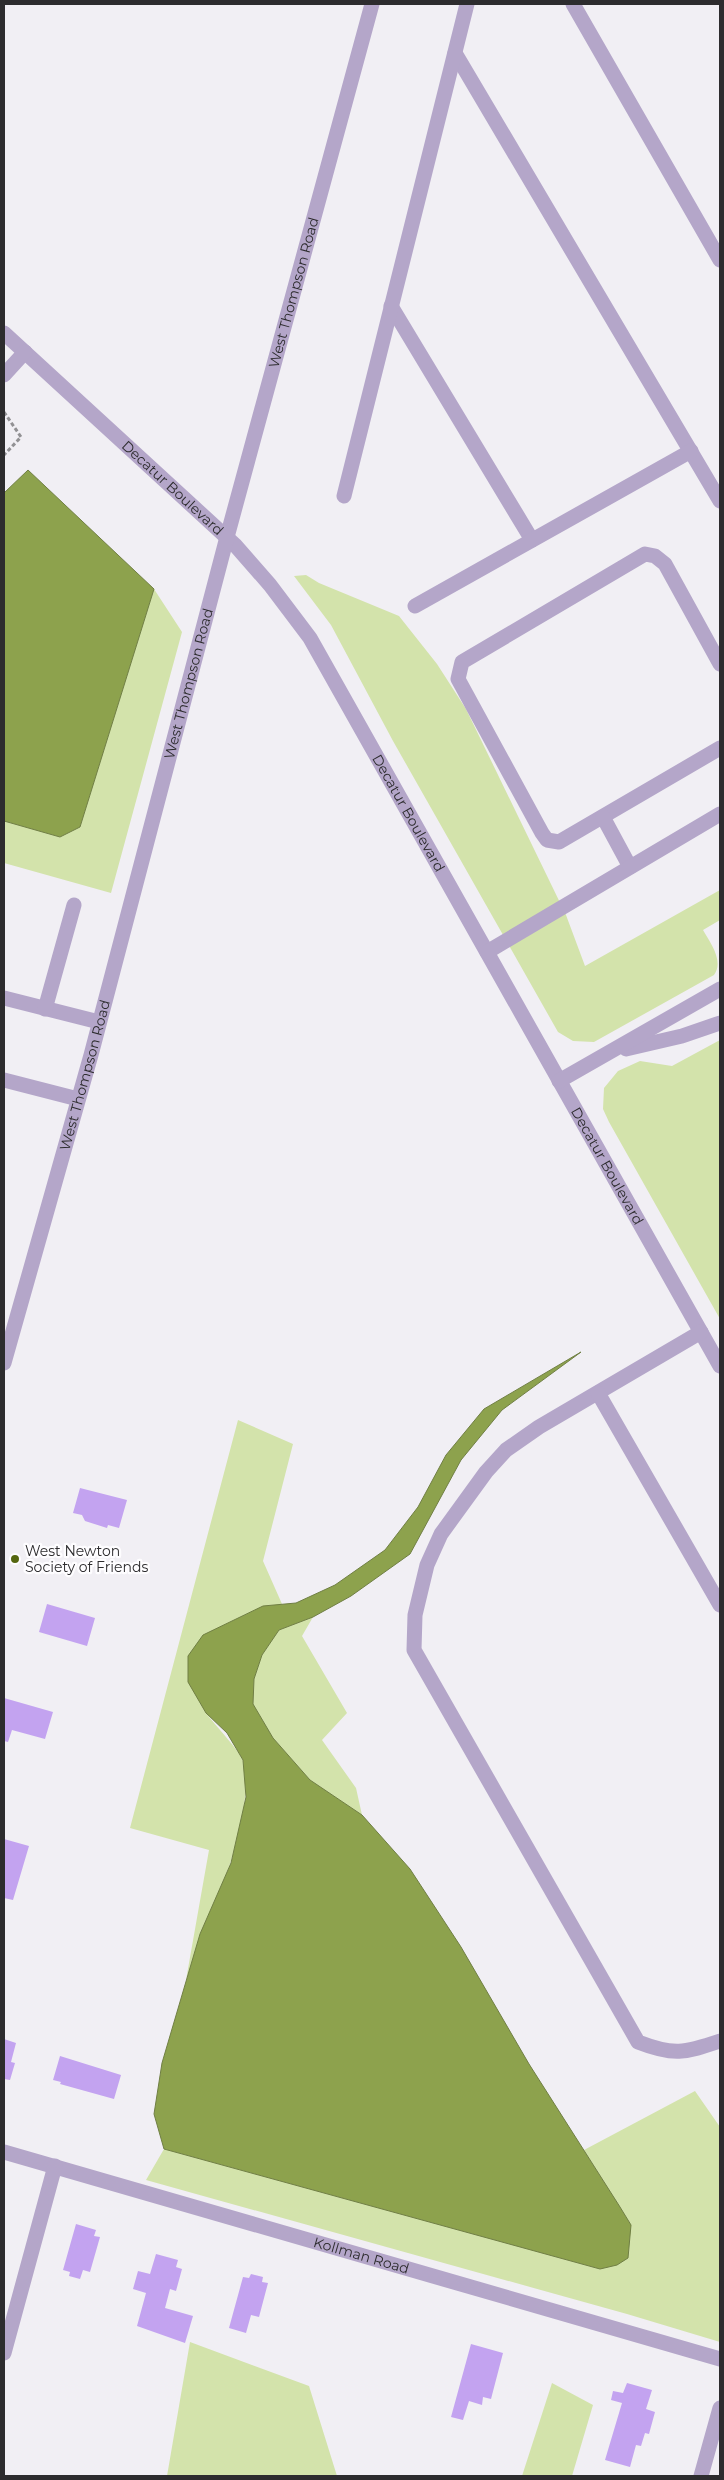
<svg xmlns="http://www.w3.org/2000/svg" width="724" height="2480" viewBox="0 0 724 2480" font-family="Montserrat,sans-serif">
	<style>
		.green { fill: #d3e3ab }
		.water { fill: #8da24d; stroke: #707f44 }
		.building { fill: #c3a3f0 }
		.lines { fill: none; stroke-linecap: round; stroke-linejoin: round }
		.path { stroke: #929194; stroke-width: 3; stroke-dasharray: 4 2.5; stroke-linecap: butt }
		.minor { stroke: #b4a6c9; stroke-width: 15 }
		.poi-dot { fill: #54660f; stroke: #fefdff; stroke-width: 2 }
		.labels { text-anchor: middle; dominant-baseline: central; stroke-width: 4.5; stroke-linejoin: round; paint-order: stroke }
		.street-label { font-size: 14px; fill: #2d2c2e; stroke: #fefdff }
		.poi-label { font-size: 14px; fill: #2d2c2e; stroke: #fefdff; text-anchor: start }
	</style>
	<rect width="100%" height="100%" fill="#f1eff4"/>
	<path class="green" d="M306,575L319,583L399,616L437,664L466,709L566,915L585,966L720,890V920L703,930C711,944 724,961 714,975L594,1042L573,1041L558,1032L393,741L331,625L294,576Z
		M154,589L182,632L111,893L4,863V821L60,837L80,827Z
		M720,1040V1319L609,1122L603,1109L604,1088L618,1071L640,1061L672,1066Z
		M238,1420L293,1444L263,1561L282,1604L244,1615L206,1713C213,1723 241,1752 243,1761C258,1816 206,1927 186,1980L209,1850L130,1828Z
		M313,1617L302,1636L347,1713L322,1740L356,1788L362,1815L310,1780L273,1738L253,1705L254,1679L262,1655L279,1630Z
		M695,2091L720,2127V2342L627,2314L146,2180L164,2149L600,2269L631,2225L584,2150Z
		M190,2342L309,2386L337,2476H167Z
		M552,2383L593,2405L572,2476H522Z"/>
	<path class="water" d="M28,470L154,589L80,827L60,837L4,821V493Z
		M581,1352L502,1410L461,1460L410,1554L351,1596L313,1617L279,1630L262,1655L254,1679L253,1704L273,1738L310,1780L362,1815L410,1869L461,1947L529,2064L620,2207L631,2225L628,2258L617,2265L600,2269L164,2149L154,2114L162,2063L200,1934L231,1863L246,1797L243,1760L227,1733L206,1713L188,1682V1656L203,1635L263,1606L296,1603L335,1585L385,1550L418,1507L446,1455L484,1409Z"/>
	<path class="building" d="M80,1488L127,1500L119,1528L108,1525L107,1528L85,1521L82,1515L73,1513Z
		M47,1604L95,1618L87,1646L39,1632Z
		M4,1698L53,1712L45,1739L12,1730L8,1742L4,1741Z
		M4,1839L29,1846L13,1900L4,1898Z
		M4,2039L16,2043L11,2062L15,2063L10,2080L4,2079Z
		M60,2056L121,2075L114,2099L60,2084L61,2082L53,2080Z
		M76,2224L96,2230L94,2236L100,2237L90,2272L83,2270L80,2279L69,2276L70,2272L63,2270Z
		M156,2254L178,2260L176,2267L182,2269L176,2291L170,2289L165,2308L193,2316L185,2343L137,2326L146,2293L133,2289L138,2271L150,2274Z
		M251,2274L263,2277L262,2282L268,2283L259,2317L251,2315L246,2333L229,2328L243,2277L249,2278Z
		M471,2344L503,2353L491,2399L483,2397L482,2405L469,2401L463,2420L451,2417Z
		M627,2383L652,2390L646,2409L655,2412L649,2434L645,2433L641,2446L636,2445L630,2467L605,2460L622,2403L611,2400L613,2391L623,2393Z"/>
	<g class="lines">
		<path class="path" d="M4,412L21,437L4,455"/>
		<g class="minor">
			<path d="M573,4L720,260"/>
			<path d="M455,53L720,501"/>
			<path d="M391,306L532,540"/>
			<path id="s1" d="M4,333L235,545L270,585L310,638L720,1366"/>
			<path d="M4,375L25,352"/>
			<path d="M344,496L467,4"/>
			<path d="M415,606L691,451"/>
			<path d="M720,664L665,564L655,556L645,554L462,662L458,679L542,833L547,840L559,842L720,748"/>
			<path d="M603,817L630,867"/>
			<path d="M487,952L720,814"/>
			<path d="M4,998L99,1022"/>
			<path d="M45,1009L74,905"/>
			<path d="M626,1049L682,1036L720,1023"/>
			<path d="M4,1080L78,1099"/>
			<path d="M559,1081L720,989"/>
			<path d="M701,1332L539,1427L506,1450L486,1472L441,1534L427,1565L415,1615L414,1650L638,2042C674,2056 684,2053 720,2041"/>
			<path id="s2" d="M4,1363L91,1055L227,537L372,4"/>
			<path d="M598,1393L720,1605"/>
			<path id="s3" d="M4,2152L720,2359"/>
			<path d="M4,2353L55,2166"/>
			<path d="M701,2476L720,2408"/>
		</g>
	</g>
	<circle class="poi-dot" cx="15" cy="1559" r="5"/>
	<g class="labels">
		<g class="street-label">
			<text stroke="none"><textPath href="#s2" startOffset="1109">West Thompson Road</textPath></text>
			<text stroke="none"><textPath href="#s1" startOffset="229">Decatur Boulevard</textPath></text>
			<text stroke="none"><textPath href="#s2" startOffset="704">West Thompson Road</textPath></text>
			<text stroke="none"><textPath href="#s1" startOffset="634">Decatur Boulevard</textPath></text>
			<text stroke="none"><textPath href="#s2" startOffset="299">West Thompson Road</textPath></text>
			<text stroke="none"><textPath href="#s1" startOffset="1039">Decatur Boulevard</textPath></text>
			<text stroke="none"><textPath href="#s3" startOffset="372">Kollman Road</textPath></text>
		</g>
		<g class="poi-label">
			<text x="25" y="1551">West Newton<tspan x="25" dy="16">Society of Friends</tspan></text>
		</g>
	</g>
	<rect width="724" height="2480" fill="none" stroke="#2d2c2e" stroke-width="10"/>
</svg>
